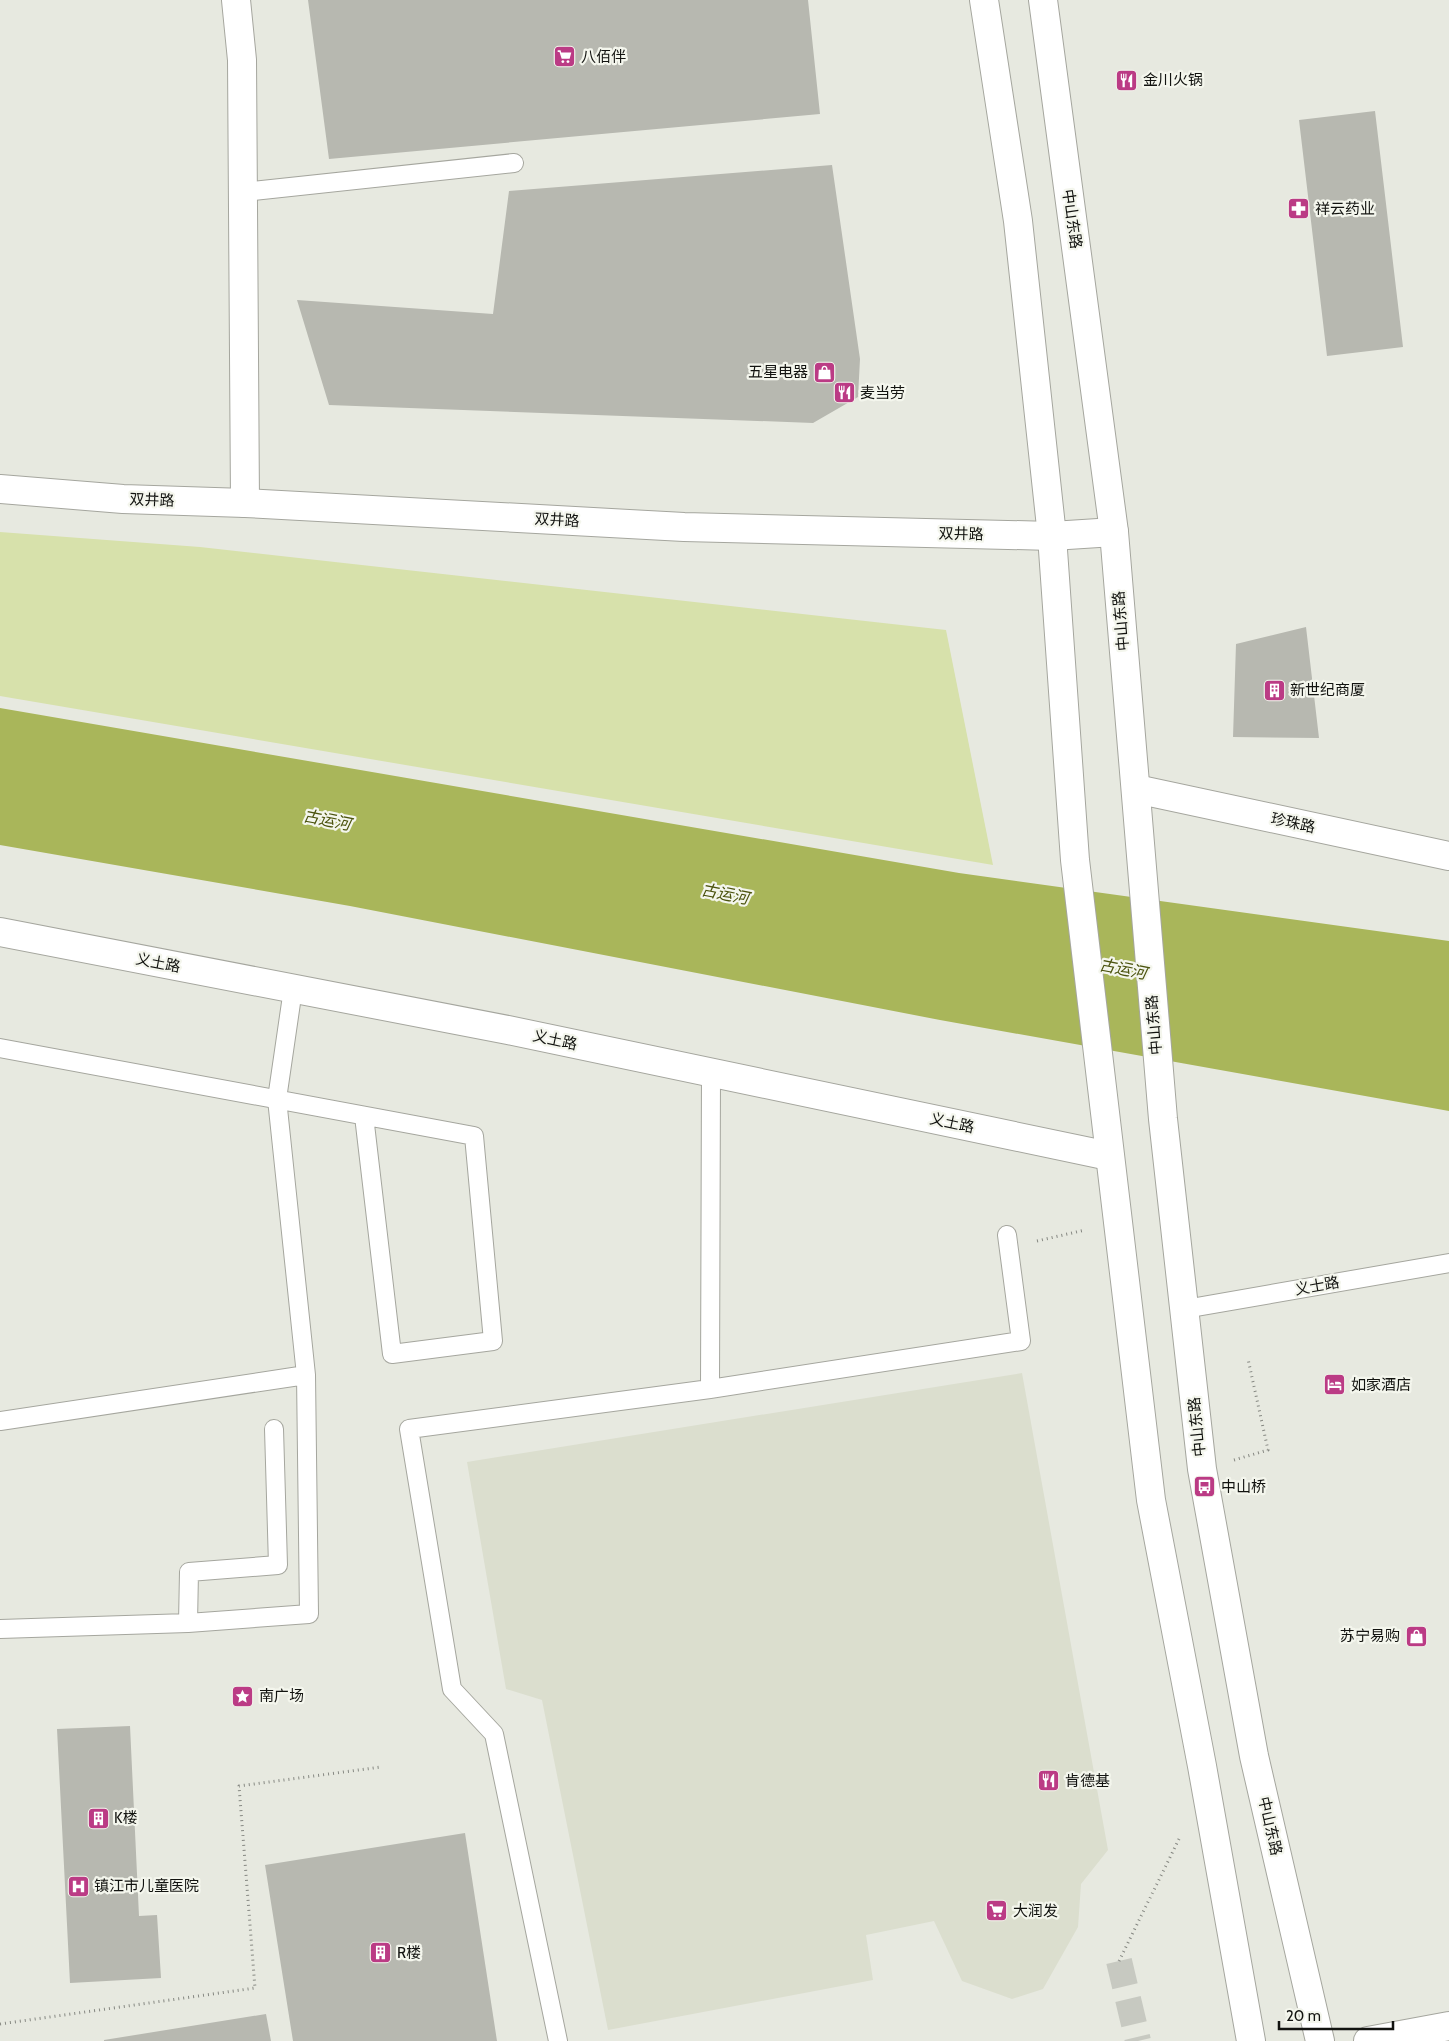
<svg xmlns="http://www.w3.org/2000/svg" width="1449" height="2041" viewBox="0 0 1449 2041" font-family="Cabin,'Noto Sans SC',sans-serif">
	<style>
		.built { fill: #dbdece }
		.green { fill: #d7e1ab }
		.water { fill: #a9b65a }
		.building { fill: #b7b8b0 }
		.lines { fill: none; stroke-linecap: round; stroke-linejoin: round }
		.pedestrian-tunnel { stroke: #c7c9c1; stroke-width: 26; stroke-dasharray: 26 13; stroke-linecap: butt }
		.service-casing { stroke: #a5a69e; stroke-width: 20 }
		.minor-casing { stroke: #a5a69e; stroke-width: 30 }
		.tertiary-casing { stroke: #a5a69e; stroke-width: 30 }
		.secondary-casing { stroke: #a5a69e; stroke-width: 30 }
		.primary-casing { stroke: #a5a69e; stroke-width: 30 }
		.path { stroke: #868882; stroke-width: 3; stroke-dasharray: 1 4; stroke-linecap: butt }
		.service { stroke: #fff; stroke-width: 18 }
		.minor { stroke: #fff; stroke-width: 28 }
		.tertiary { stroke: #fff; stroke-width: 28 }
		.secondary { stroke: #fff; stroke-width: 28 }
		.primary { stroke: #fff; stroke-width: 28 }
		.labels { text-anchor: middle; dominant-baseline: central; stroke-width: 4.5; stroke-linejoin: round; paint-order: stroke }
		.poi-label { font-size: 15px; fill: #121310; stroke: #f4f6ed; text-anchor: start }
		.street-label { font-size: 15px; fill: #121310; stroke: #f4f6ed }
		.water-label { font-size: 16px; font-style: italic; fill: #4b530e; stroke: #f4f6ed }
	</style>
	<rect width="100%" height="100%" fill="#e7e9e0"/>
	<path class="built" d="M1022,1373L1108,1850L1081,1884L1078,1927L1043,1989L1012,1999L962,1981L934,1921L866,1935L873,1980L608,2030L542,1700L506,1689L467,1462Z"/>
	<path class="green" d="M0,532L200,547L946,630L993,865L0,696Z"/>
	<path class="water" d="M0,708L959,873L1449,941V1111L940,1020L350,906L0,845Z"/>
	<path class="building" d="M308,0H808L820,114L329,159Z
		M1375,111L1403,347L1327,356L1299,120Z
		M832,165L860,359L858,397L813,423L329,405L297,300L493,314L509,191Z
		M1306,627L1319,738L1233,737L1236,644Z
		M130,1726L139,1916L157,1915L161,1978L70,1983L57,1729Z
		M465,1833L497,2041H293L265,1865Z
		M266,2014L271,2041H104V2040Z"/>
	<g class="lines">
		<path class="pedestrian-tunnel" d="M1119,1961L1138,2041"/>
		<defs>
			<path id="service" d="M244,192L514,163
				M0,1048L474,1136L493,1341L392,1354L364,1116
				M1185,1309L1449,1263
				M710,1389L711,1073
				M0,1421L306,1375L277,1099L293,989
				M188,1623L189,1572L278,1565L274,1429
				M0,1629L188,1623L309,1614L306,1375
				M558,2041L494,1734L452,1689L409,1429L710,1389L1021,1341L1007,1235"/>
			<path id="minor" d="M236,0L242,60L245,503
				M1136,789L1449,856
				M0,932L508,1030L1109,1156"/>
			<path id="tertiary" d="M0,489L123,499L245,503L684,527L1052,536L1114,532"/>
			<path id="secondary" d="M1368,2041L1449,2026"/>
			<path id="primary" d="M984,0L1018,221L1052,536L1075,860L1151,1500L1202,1766L1251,2041
				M1043,0L1114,532L1163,1119L1202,1469L1254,1756L1320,2041"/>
		</defs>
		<use href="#service" class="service-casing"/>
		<use href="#minor" class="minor-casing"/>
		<use href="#tertiary" class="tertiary-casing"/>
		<use href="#secondary" class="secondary-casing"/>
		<use href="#primary" class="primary-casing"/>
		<path class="path" d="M1037,1241L1085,1230
			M1234,1460L1268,1450L1248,1359
			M1119,1961L1180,1837
			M0,2024L255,1988L239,1786L381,1767"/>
		<use href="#service" class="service"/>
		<use href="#minor" class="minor"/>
		<use href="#tertiary" class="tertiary"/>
		<use href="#secondary" class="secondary"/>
		<use href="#primary" class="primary"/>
	</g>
	<defs>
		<symbol id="supermarket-square" viewBox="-11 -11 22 22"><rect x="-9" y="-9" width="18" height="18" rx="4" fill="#bb3b85" stroke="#f4f6ed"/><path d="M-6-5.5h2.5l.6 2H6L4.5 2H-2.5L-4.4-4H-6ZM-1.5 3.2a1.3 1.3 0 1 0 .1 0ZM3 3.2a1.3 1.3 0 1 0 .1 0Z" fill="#fff"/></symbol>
		<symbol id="restaurant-square" viewBox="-11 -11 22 22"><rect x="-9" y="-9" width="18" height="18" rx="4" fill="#bb3b85" stroke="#f4f6ed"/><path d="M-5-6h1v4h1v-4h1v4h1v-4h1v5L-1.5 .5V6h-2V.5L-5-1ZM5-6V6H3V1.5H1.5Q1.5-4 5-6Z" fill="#fff"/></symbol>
		<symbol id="pharmacy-square" viewBox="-11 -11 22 22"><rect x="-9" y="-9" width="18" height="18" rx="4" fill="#bb3b85" stroke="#f4f6ed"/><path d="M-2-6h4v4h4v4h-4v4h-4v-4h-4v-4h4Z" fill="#fff"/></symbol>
		<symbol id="shop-square" viewBox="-11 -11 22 22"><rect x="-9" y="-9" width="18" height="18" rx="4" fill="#bb3b85" stroke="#f4f6ed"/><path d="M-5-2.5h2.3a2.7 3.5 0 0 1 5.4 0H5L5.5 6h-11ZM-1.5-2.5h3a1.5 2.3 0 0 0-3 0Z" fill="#fff"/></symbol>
		<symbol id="building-square" viewBox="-11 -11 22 22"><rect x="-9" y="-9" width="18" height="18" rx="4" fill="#bb3b85" stroke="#f4f6ed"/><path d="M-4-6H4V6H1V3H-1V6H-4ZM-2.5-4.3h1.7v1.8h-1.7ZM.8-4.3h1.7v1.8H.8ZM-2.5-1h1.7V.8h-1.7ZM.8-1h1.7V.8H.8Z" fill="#fff"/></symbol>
		<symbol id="hotel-square" viewBox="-11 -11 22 22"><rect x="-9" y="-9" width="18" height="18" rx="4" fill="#bb3b85" stroke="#f4f6ed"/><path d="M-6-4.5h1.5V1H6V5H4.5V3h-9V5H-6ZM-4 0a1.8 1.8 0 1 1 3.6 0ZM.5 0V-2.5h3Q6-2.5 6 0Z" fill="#fff"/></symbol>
		<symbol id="bus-square" viewBox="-11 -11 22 22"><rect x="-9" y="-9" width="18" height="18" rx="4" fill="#bb3b85" stroke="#f4f6ed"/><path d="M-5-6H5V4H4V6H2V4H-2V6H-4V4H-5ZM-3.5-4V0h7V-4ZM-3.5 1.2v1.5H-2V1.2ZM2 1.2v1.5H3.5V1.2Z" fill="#fff"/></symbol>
		<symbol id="sight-square" viewBox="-11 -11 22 22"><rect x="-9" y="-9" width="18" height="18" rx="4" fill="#bb3b85" stroke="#f4f6ed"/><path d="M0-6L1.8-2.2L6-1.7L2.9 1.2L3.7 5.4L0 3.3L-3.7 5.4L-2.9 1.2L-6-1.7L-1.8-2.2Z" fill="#fff"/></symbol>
		<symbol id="hospital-square" viewBox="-11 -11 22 22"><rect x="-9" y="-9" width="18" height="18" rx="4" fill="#bb3b85" stroke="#f4f6ed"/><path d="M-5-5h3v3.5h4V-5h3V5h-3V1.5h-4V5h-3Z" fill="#fff"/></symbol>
	</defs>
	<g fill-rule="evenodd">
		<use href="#supermarket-square" x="552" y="44" width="25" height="25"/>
		<use href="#restaurant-square" x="1114" y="68" width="25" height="25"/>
		<use href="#pharmacy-square" x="1286" y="196" width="25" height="25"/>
		<use href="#shop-square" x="812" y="360" width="25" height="25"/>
		<use href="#restaurant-square" x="832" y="380" width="25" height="25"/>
		<use href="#building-square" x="1262" y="678" width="25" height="25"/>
		<use href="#hotel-square" x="1322" y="1372" width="25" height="25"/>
		<use href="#bus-square" x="1192" y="1474" width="25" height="25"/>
		<use href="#shop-square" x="1404" y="1624" width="25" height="25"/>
		<use href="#sight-square" x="230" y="1684" width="25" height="25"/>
		<use href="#restaurant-square" x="1036" y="1768" width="25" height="25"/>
		<use href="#building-square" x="86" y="1806" width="25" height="25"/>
		<use href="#hospital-square" x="66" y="1874" width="25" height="25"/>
		<use href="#supermarket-square" x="984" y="1898" width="25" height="25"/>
		<use href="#building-square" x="368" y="1940" width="25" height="25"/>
	</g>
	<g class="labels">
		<g class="poi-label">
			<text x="581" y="57">八佰伴</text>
			<text x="1143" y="80">金川火锅</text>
			<text x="1315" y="209">祥云药业</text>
			<text x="808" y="372" text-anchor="end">五星电器</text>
			<text x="860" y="393">麦当劳</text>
			<text x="1290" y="690">新世纪商厦</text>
			<text x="1351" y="1385">如家酒店</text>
			<text x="1221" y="1487">中山桥</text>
			<text x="1400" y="1636" text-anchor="end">苏宁易购</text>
			<text x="259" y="1696">南广场</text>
			<text x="1065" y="1781">肯德基</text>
			<text x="114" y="1818">K楼</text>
			<text x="94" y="1886">镇江市儿童医院</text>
			<text x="1013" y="1911">大润发</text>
			<text x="397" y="1953">R楼</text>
		</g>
		<g class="street-label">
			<text transform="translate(1072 219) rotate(82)">中山东路</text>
			<text transform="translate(152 500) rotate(2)">双井路</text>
			<text transform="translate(557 520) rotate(3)">双井路</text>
			<text transform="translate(961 534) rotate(1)">双井路</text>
			<text transform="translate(1121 621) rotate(-95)">中山东路</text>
			<text transform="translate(1293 823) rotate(12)">珍珠路</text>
			<text transform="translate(158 963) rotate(11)">义土路</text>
			<text transform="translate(1154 1025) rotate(-95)">中山东路</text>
			<text transform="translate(555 1040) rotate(12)">义土路</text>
			<text transform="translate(952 1123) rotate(12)">义土路</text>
			<text transform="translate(1317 1286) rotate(-10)">义士路</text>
			<text transform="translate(1197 1427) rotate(-96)">中山东路</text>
			<text transform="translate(1270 1826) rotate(77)">中山东路</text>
		</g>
		<g class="water-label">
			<text transform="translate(327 820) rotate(11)">古运河</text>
			<text transform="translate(725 894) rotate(11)">古运河</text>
			<text transform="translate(1123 969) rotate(11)">古运河</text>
		</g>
	</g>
	<path d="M1279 2021v8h114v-8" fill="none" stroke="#121310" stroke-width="2.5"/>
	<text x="1286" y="2021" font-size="15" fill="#121310" stroke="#f4f6ed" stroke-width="4" paint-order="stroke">20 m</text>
</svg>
